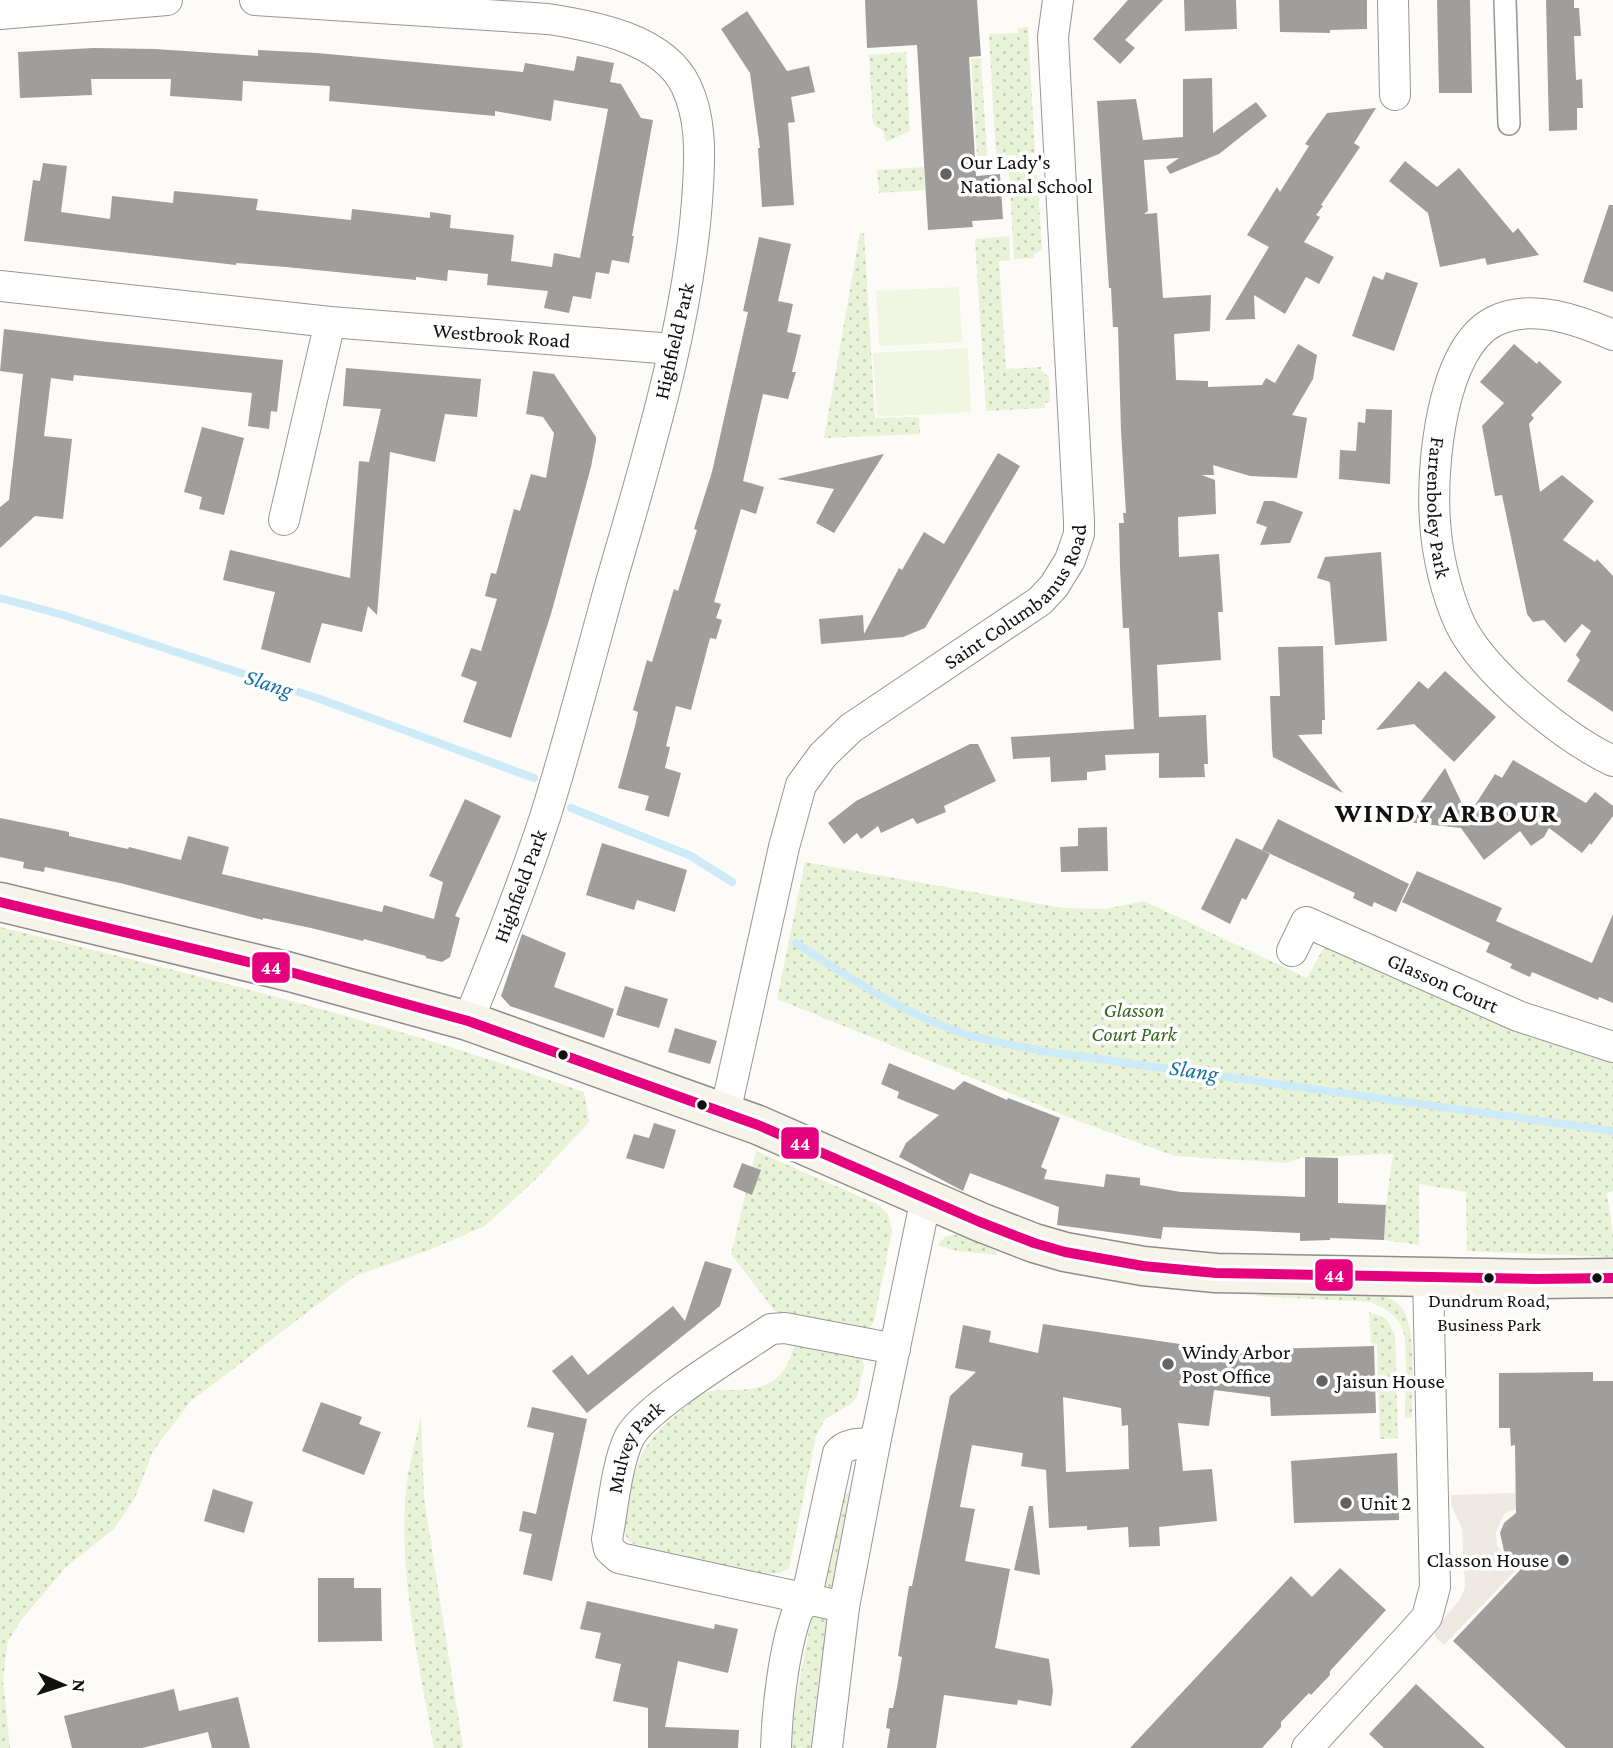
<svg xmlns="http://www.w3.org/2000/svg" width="1613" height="1748" viewBox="0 0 1613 1748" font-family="'Crimson Pro',serif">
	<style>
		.grass { fill: url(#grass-dots) }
		.pitch { fill: #f1f6e1 }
		.plaza { fill: #ede9e2 }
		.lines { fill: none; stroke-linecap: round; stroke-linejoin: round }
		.stream { stroke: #cdebf6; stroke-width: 8 }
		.building { fill: #a09e9c; fill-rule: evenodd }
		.pedestrian-casing { stroke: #979695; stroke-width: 24 }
		.minor-casing { stroke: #979695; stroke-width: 32 }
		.secondary-casing { stroke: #8d8d8b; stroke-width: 41 }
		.pedestrian { stroke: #fffefe; stroke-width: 21 }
		.minor { stroke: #fffefe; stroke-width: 30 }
		.secondary { stroke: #f6f3eb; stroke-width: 38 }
		.bus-1-casing { stroke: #fff; stroke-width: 16 }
		.bus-1 { stroke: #e5007d; stroke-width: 10 }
		.poi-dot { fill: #636362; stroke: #fff; stroke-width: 2.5 }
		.bus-dot { fill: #111; stroke: #fff; stroke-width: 2.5 }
		.labels { text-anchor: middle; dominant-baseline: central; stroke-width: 7; stroke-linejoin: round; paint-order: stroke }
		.bus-label { font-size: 19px; fill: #111; stroke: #fff }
		.poi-label { font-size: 21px; fill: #111; stroke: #fff; text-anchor: start }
		.street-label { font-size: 21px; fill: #111; stroke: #fff }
		.park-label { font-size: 21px; font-style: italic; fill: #356920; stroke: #fff }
		.water-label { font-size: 23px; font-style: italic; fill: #1972a3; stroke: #fff }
		.district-label { font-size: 28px; font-weight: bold; letter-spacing: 2px; fill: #111; stroke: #fff }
		.line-badge { stroke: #fff; stroke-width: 2.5 }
		.badge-label { font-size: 19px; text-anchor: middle; font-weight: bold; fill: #fff }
	</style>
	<defs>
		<pattern id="grass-dots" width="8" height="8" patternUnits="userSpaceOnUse" patternTransform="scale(1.75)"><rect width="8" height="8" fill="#e8f2d7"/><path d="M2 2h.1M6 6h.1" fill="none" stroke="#c6ceb8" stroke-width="1.8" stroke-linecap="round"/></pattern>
	</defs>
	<rect width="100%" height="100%" fill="#fcfbf7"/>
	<path class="grass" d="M1028,27L1035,153L1029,154V159L1016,160V155L996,156L989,34L1018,33V28Z
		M906,52L910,131L886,142L883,131L873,124L869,55Z
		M981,58L987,156H977L971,59Z
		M924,167L925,190L879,193L877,170Z
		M1030,169L1031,175H1037L1042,250L1034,254V258L1014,259L1009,170Z
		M860,233H864L875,418L919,417L920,434L824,438Z
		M1009,236L1010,260L999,261L1006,369L1041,367V371L1049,377L1050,402L1044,403L1045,408L986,411L975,239Z
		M805,862L1062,908L1106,909L1144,901L1307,978L1325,945L1613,1057V1191L1607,1193L1613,1235V1257L1467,1251L1466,1192L1419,1184V1245L1384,1240L1386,1205L1393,1154L1302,1157L1288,1163L1175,1156L1081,1122L777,999Z
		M0,927C196,975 393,1023 584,1092L589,1122L535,1180L485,1226L429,1250L355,1276L191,1401L153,1451L135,1498L114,1529L66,1567L22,1619L8,1641L3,1679L10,1748H0Z
		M756,1151L877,1204L888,1214L892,1231L874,1321L870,1328L861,1334L786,1317L775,1311L731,1254Z
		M960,1234L996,1251L997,1255L958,1251L937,1245L946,1236Z
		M1265,1292L1379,1293C1388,1297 1396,1301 1402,1308C1417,1328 1412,1392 1412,1418H1405C1405,1399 1408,1344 1403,1330C1397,1315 1384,1307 1370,1302L1256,1296Z
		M1369,1312L1386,1318L1395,1335L1398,1438L1380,1439L1377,1344L1371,1343Z
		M795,1343L860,1353L864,1366L857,1396L852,1403L825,1419L816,1436L789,1568L780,1573L765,1574L643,1548C624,1543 620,1529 625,1511C638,1461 638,1445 681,1411C687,1405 694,1398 702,1394C711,1390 719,1390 729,1390C767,1390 785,1382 795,1343Z
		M421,1416L424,1498L463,1748H434C419,1664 395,1558 408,1474C412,1455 417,1435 421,1416Z
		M837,1492L858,1495L834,1586L830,1588L822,1585Z
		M826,1613L829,1621L819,1676L811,1748H791L796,1700L812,1615Z"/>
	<path class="pitch" d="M959,287L962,342L879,346L876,291Z
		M968,348L971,412L877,417L873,353Z"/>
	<path class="plaza" d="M1600,1490L1520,1508L1505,1513L1496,1532L1497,1546L1517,1569L1444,1645L1437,1639L1434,1634L1438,1626L1461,1598L1465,1587L1462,1529L1451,1504V1495Z"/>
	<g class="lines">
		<path class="stream" d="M0,598L60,614L317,698L534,778
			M571,808L691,856L732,882
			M796,943C849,978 904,1014 965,1034C992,1042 1021,1047 1049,1052L1613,1131"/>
	</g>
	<path class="building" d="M865,0H977L981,56L969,57L976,176L1000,174L1003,219L972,221L973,227L928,230L917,45L867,48Z
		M1128,0H1163L1125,40L1135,48L1120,64L1093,39Z
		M1184,0H1236L1237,29L1185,31Z
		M1279,0H1367V29L1330,30V33L1280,32Z
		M1437,0H1470L1472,93H1439Z
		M1546,0H1574V8H1579L1581,36H1574L1576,80L1582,79L1583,108H1577V130L1549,131Z
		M747,11L787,71L809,66L815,92L791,97L795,122L788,123L794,205L762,207L758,148H760L750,73L721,29Z
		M94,48L155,49L258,56V50L317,53L523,72L525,63L574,71L577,56L614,63L610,82L621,84L641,118L653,120L632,236H634L629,263L612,260L609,274L596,272L591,299L573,296L569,313L544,308L548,291L487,285L488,274L448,270L447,281L416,277V280L286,267L236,263V265L24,241L33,180L40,181L43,163L67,166L61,212L110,219L112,196L173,203L174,191L258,199L256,210L351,220L352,209L430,218V212L451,215L450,228L514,235L511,261L552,267L554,253L580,258L608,109L554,100L551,121L495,111V116L329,101L330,86L243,81L242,101L170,96L171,79H91L92,95L20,98L18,52Z
		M1212,78L1213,133L1256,102L1267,116L1219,154L1170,174L1166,167L1179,158L1144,160L1148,211L1144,214L1157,213L1163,298L1211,295L1210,331L1174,334L1176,380L1208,381V387L1262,385L1266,378L1275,383L1298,344L1317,355L1313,379L1292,415L1307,418L1297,478L1250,476L1213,465L1214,475H1202L1215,480L1216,514L1178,517L1179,557L1219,554L1223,612H1218L1221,660L1157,665L1159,717L1206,715L1208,764H1204L1205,777L1159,778V753L1105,755L1106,770L1087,772V780L1051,782L1050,757L1013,759L1011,737L1134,729L1129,628H1123L1120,567L1119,523H1124L1123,513H1126L1121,431L1118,327H1113L1111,288H1109L1097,101L1136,99L1143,140L1183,137V79Z
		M1376,108L1354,143L1360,147L1321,205L1323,206L1316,215L1320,217L1304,242L1334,257L1319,284L1306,277L1285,314L1254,295L1255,319L1225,320L1269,247L1247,235L1277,187L1280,192L1309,146L1305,144L1327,113Z
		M1405,161L1437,187L1459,168L1513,233L1518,228L1539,255L1487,265L1485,258L1440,267L1428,213L1389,181Z
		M1609,205H1613V292L1583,282Z
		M759,237L791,244L778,301L793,304L787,332L801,335L792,372H796L788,399L763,394L743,481L764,487L756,514L741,509L714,602L721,604L716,618L722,620L716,639L710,638L691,710L676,706L666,746L670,747L665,768L681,773L669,817L645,810L649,796L618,788L635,726L638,712L633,710L647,660L652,662L674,589L678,591L697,530L694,529L712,472L748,312L743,311Z
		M1386,272L1418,283L1394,351L1352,336L1373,276L1383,280Z
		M4,329L99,341L283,360L277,412L271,411L269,429L248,426L252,393L74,375L73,381L51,378L44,436L72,439L63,519L35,516L0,548V507L9,500L23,374L0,371Z
		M1514,344L1537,364L1539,361L1562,382L1531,415L1534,418L1529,424L1540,492L1562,475L1594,501L1563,540L1595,562L1597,559L1613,576V712L1567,681L1580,660L1576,655L1591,631L1582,624L1565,643L1544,620L1533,622L1527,614L1502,495L1495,496L1482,426L1504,403L1480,382Z
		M346,368L481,379L477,417L445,414L435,462L390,452L377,615L368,606L362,632L322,623L310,663L261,649L275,592L223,580L230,550L350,578L359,461L369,462L381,409L343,406Z
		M533,371L554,374L596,437V441L591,467L551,614L511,738L463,722L477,682L461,676L471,648L481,651L497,599L485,596L491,573L496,574L514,509L520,511L531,474L546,478L554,433L543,417L526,414Z
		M1366,409L1392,410L1390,484L1339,479L1340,450L1356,451L1358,422L1365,423Z
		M202,427L244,438L224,515L199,509L202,497L184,492Z
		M998,453L1020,466L925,628L903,637L821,644L819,619L863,615L864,634L899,568L902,570L924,532L944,544Z
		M884,454L834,533L816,523L834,489L777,479Z
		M1264,501H1273L1303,512L1290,543L1260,545L1267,527L1256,523Z
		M1381,552L1387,641L1335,645L1330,582L1317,578L1325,557Z
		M1323,646L1325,720H1322V734L1298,735L1343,793L1273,757L1272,748L1270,696H1280L1278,647Z
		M1445,671L1496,717L1454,762L1414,724L1376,730L1419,681L1428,689Z
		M970,744H978L996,781L944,806L946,812L917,824L913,818L881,833L878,826L861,839L857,833L844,844L828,823L856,801Z
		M1513,760L1586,803L1595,792L1613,806V816L1591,845L1590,843L1582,853L1549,828L1544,837L1531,846L1520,831L1484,860L1461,828L1406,822L1445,768L1468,816L1495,774L1502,778Z
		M465,799L501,816L455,916L460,918L450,957L442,962L426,958V956L364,939L363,941L311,928L263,918V920L120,883L45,867L44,872L23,868L24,862L0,857V818L69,832V836L128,849L129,847L181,860L188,836L229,847L222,874L382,912L384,905L434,919L443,882L429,876Z
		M1278,819L1409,884L1396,912L1374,902L1372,907L1353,898L1355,893L1262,850Z
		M1107,827L1108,871L1061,872L1060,847L1078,846V828Z
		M1236,838L1270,854L1246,900L1242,898L1230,924L1201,909Z
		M602,843L687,870L675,912L637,900L634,910L586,895Z
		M1417,871L1502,908L1496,921L1592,963L1613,914V1003L1599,997L1598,1000L1532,972L1530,977L1510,968L1512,964L1486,952L1490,943L1402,902Z
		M522,934L566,953L554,987L614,1009L604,1038L510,1006L501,996Z
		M625,986L668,999L659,1028L616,1015Z
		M675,1028L717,1041L710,1064L668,1052Z
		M889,1063L954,1090L964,1081L1007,1100L1008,1098L1060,1118L1041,1167L1047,1170L1044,1179L1104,1187L1106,1174L1140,1178V1185L1181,1192L1305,1197V1157L1338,1158V1203L1386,1205L1384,1240L1330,1238V1240L1300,1241V1233L1163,1227L1161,1239L1057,1225L1059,1207L970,1173L963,1191L899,1157L906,1143L939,1115L897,1098L899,1092L881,1084Z
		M654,1123L676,1130L664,1169L626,1158L634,1134L649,1138Z
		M742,1163L761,1170L752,1195L733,1187Z
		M705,1261L732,1269L720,1306L587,1413L552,1371L572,1355L588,1375L673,1306L685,1321Z
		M1043,1324L1269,1357V1349L1374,1346L1376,1413L1271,1416L1270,1397L1214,1390L1209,1426L1178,1423L1183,1471L1212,1469L1217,1521L1159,1527L1160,1546L1129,1547L1128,1527L1087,1530V1526L1049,1528L1046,1470L1021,1466L1023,1453L972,1445L960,1507L975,1509L965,1561L1010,1569L995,1648L1049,1659L1053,1691L1051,1706L1018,1700L1017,1705L944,1695L936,1748H887L890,1729L886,1728L889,1708H893L897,1688L902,1657L898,1656L909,1586H912L950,1396L976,1372L955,1368L963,1325L991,1331L989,1342L1038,1353ZM1063,1397L1121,1408L1122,1426L1128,1425L1129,1469L1066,1472Z
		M1593,1372V1381H1613V1748H1566L1453,1641L1522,1568L1504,1551L1500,1533L1504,1523L1516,1513L1515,1445L1511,1446L1510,1428H1499V1373Z
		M321,1402L362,1417L359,1424L381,1432L364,1475L302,1451Z
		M532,1407L587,1419L552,1581L523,1574L532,1534L519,1531L523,1511L536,1514L554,1433L527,1427Z
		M1397,1453L1399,1520L1294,1523L1291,1461Z
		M213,1489L253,1502L244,1533L204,1521Z
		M1029,1506H1033L1040,1575L1014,1570Z
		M1340,1568L1386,1610L1330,1671V1675L1311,1695L1309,1693L1281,1722V1727L1262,1748H1130L1291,1576L1312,1597Z
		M318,1578H354V1588H381L382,1641L318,1642Z
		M587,1601L714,1629L715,1624L738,1629L728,1673L678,1661L665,1727L739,1730L738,1748H648V1708L613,1701L621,1664L595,1658L601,1633L580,1629Z
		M1416,1684L1485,1748H1384L1369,1734Z
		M174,1689L179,1711L238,1697L250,1748H212L208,1732L142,1748H72L64,1716Z"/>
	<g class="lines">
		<defs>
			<path id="pedestrian" d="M1505,0L1509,124"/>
			<g id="minor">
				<path d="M255,0L548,19C594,26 664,39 686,86C701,117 700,153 698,186C691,316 648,455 612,579C590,658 570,737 546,814C523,885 496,953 468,1021"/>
				<path d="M1393,0L1395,95"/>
				<path d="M0,14L167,0"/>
				<path id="s1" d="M0,286L330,322L673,349"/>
				<path id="s2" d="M1613,335C1578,320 1532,303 1495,321C1441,347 1431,468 1435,521C1437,555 1446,593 1460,624C1484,673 1564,738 1613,761"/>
				<path d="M284,520L330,322"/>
				<path id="s3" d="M1292,951L1306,922L1518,1016L1613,1047"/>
				<path id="s4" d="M725,1113L784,847L801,785L823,755L851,728L1040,601L1054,586L1070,560L1079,534V521L1053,37L1058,0"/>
				<path id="s5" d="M844,1607L619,1558L609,1549L607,1539C613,1509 616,1466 629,1438C644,1408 739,1351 771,1329L785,1328L895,1349"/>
				<path d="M776,1748C777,1709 784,1649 797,1613C799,1608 803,1604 806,1600L838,1453C847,1442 862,1444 875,1443"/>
				<path d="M827,1748L844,1607L875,1443L926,1198"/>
				<path d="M1307,1748L1412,1634L1427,1617L1435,1587L1428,1277"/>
			</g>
			<path id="secondary" d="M0,902L290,972L468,1021L758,1125L980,1222L1034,1243L1065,1252L1143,1266L1216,1273L1537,1279L1613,1278"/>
		</defs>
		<use href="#pedestrian" class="pedestrian-casing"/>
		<use href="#minor" class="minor-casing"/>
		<use href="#secondary" class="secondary-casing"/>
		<use href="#pedestrian" class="pedestrian"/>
		<use href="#minor" class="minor"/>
		<use href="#secondary" class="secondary"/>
		<defs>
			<path id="bus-1" d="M0,902L290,972L468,1021L758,1125L980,1222L1034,1243L1065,1252L1143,1266L1216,1273L1537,1279L1613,1278"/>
		</defs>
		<use href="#bus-1" class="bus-1-casing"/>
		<use href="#bus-1" class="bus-1"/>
	</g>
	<g class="poi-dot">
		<circle cx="946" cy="174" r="7"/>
		<circle cx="1168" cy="1364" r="7"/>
		<circle cx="1322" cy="1381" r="7"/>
		<circle cx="1346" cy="1503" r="7"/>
		<circle cx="1563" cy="1560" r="7"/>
	</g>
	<g class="bus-dot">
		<circle cx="563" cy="1055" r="6"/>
		<circle cx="702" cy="1105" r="6"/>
		<circle cx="1489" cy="1278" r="6"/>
		<circle cx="1597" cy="1278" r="6"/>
	</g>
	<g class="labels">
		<g class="bus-label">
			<text x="1489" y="1300">Dundrum Road,<tspan x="1489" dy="24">Business Park</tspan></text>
		</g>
		<g class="poi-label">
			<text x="960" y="162">Our Lady's<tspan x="960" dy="24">National School</tspan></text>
			<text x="1182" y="1352">Windy Arbor<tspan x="1182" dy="24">Post Office</tspan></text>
			<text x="1336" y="1381">Jaisun House</text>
			<text x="1360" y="1503">Unit 2</text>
			<text x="1549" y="1560" text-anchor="end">Classon House</text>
		</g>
		<g class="street-label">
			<text stroke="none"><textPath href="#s1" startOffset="504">Westbrook Road</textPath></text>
			<text transform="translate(674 341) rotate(-77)">Highfield Park</text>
			<text stroke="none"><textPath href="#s2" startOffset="327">Farrenboley Park</textPath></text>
			<text stroke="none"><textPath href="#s4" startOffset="628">Saint Columbanus Road</textPath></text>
			<text transform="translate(520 886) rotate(-70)">Highfield Park</text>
			<text stroke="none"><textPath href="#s3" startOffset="182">Glasson Court</textPath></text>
			<text stroke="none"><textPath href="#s5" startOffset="352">Mulvey Park</textPath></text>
		</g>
		<g class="park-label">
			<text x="1134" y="1010">Glasson<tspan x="1134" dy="24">Court Park</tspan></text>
		</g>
		<g class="water-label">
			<text transform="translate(269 683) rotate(18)">Slang</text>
			<text transform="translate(1194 1070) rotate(8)">Slang</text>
		</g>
		<g class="district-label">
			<text x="1447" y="812">WINDY ARBOUR</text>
		</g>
	</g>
	<g class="line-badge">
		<rect x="251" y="951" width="40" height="33" rx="7" fill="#e5007d"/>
		<rect x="780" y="1126" width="40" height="34" rx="7" fill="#e5007d"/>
		<rect x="1314" y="1258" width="40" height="34" rx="7" fill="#e5007d"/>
	</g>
	<g class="badge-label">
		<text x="271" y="974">44</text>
		<text x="800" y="1150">44</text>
		<text x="1334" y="1282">44</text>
	</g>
	<g transform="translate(63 1685) rotate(93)" stroke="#ffffff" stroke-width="5" paint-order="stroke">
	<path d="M0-5L12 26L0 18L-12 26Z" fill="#111111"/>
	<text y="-10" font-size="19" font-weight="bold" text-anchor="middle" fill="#111111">N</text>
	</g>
</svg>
